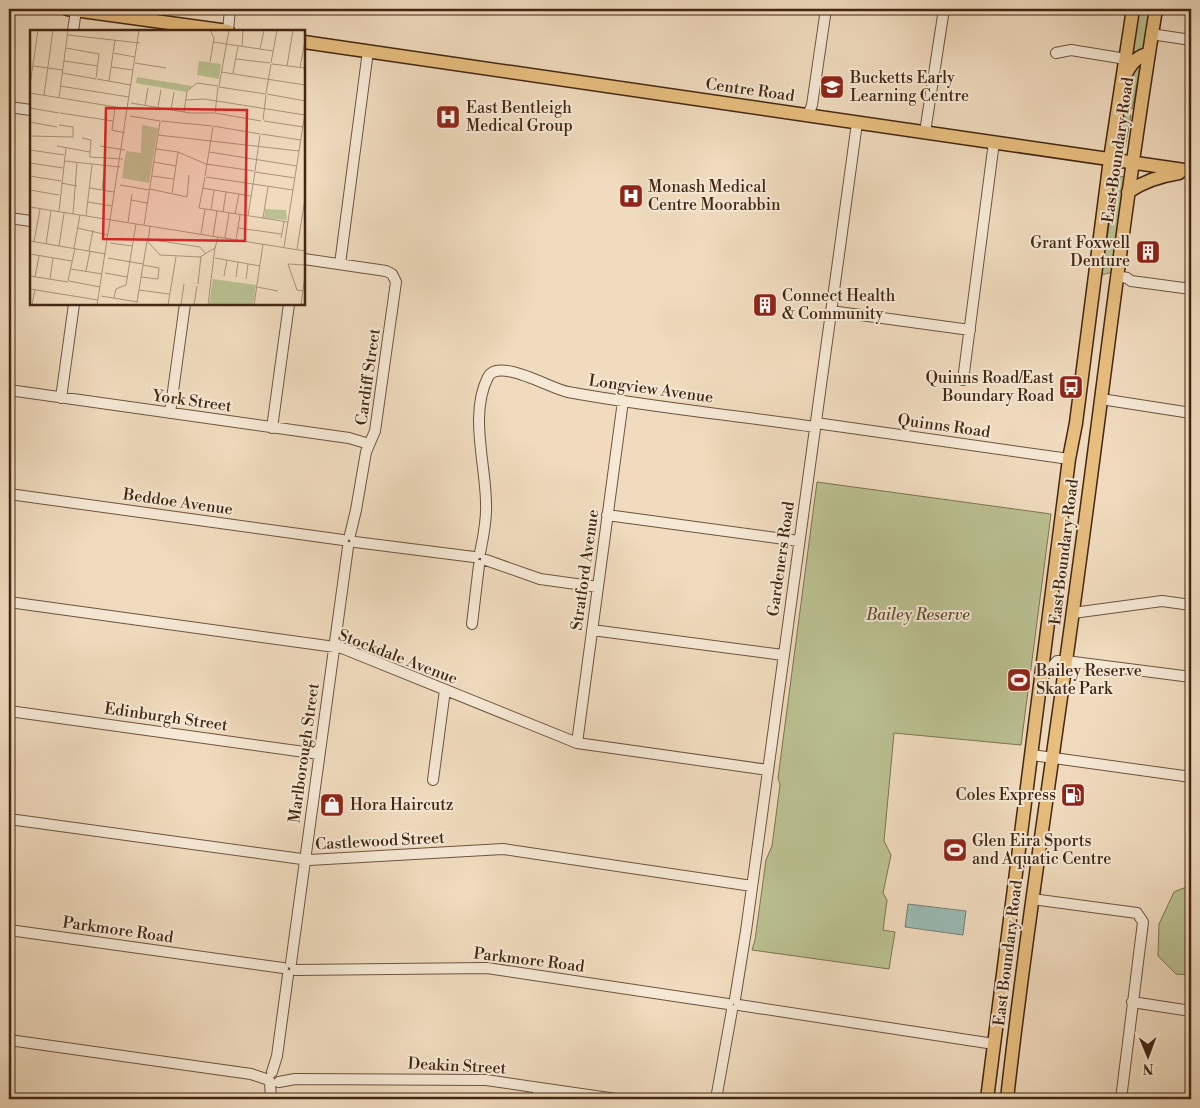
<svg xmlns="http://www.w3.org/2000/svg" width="1200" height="1108" viewBox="0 0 1200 1108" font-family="'Libre Bodoni',serif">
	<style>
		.green { fill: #bac091; stroke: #7e7352 }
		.water { fill: #9abbb4; stroke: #777f73 }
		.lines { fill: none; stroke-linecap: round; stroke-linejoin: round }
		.minor-casing { stroke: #6e533d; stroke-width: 12 }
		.major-casing { stroke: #432612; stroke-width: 15 }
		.minor { stroke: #f5e8d5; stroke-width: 10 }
		.major { stroke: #e8be7f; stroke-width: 12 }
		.labels { text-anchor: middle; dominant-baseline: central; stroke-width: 4; stroke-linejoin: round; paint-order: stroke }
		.poi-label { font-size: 16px; fill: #432612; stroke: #f5e8d5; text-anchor: start }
		.street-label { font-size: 16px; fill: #432612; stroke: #f5e8d5 }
		.park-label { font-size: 16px; font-style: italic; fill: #614c32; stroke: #f5e8d5 }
		.inset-road { fill: none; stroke: #ab9379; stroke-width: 1 }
		.view { fill: #d62828; fill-opacity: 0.15; stroke: #d62828; stroke-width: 2.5 }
		.inset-edge { fill: none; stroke: #432612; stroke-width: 2.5 }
	</style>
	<rect width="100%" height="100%" fill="#f0dbbe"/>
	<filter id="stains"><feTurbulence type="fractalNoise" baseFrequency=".004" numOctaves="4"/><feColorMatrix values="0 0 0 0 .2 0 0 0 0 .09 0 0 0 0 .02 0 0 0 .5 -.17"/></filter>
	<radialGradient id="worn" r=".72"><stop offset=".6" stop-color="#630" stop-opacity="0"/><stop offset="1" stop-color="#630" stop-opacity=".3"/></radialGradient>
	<path class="green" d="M1137,9H1152L1145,49L1131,59Z
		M1141,61L1133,105L1132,109L1126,111L1124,109L1131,74Z
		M1131,115L1125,148L1117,147L1122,117Z
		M1116,176L1126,177L1113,272L1101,275V258L1108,233Z
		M817,482L1051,514L1021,745L894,733L884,841L891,855L883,893L887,900L883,930L895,932L889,969L752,950L755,940L766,860L772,846L780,785L778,778Z
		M1191,885V975L1176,974L1158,956L1159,924L1174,892Z"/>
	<path class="water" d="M908,904L966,911L963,935L905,927Z"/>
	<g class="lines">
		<defs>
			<path id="minor" d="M73,31L76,10
				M228,31L230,9
				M1151,34L1191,40
				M1056,53L1071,50L1126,59
				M9,107L31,110
				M808,115L812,105L826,9
				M925,132L944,9
				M9,218L31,221
				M304,259L386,271L392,274L396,282L375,431L366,452L356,510L350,535
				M340,264L368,51
				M1117,276L1127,278L1131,281L1191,289
				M831,311L970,330
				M963,380L994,142
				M9,390L349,438L369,444
				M61,398L74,304
				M1101,399L1191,413
				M170,413L185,304
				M816,423L1069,459
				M272,428L289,304
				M9,494L343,540
				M607,515L799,541
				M355,542L474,557
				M480,553C483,538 487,520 486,504C486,465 469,414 488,377C498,357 551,389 568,392C649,407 733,415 815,427
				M486,560L540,579L598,587
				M9,602L342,648L577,743L768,770
				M1073,613L1162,601L1191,605
				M472,624L479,565
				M592,630L783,655
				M1042,678L1057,661H1066L1191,677
				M9,711L319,754
				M577,743L623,401
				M1032,755L1191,777
				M433,780L445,690
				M9,819L309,860L503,849L752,886
				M1032,899L1137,913L1143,922L1121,1099
				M9,930L283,968
				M291,963L348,547
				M295,970L487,968L728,1004
				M735,999L746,931L857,123
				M1132,1002L1191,1011
				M739,1005L994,1044
				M9,1040L251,1074L269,1080
				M272,1072L277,1056L288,975
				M270,1082L271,1099
				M279,1082L295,1079L486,1080L616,1099
				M537,1099L539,1088
				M716,1099L732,1010"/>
			<path id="major" d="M67,9L228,31
				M304,42L1191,171
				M1125,76C1130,65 1137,55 1149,54
				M1128,192C1144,181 1160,176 1179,173
				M987,1099L1069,459L1076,423L1110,159L1133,9
				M1007,1099C1023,953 1046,807 1066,661C1097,444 1121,225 1156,9"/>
		</defs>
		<use href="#minor" class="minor-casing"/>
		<use href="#major" class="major-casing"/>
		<use href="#minor" class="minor"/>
		<use href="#major" class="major"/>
	</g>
	<defs>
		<symbol id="school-square" viewBox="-11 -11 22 22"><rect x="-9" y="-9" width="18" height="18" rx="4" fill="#8f2418" stroke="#f5e8d5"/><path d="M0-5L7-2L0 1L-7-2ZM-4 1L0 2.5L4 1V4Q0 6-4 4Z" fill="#fff"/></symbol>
		<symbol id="hospital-square" viewBox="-11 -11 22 22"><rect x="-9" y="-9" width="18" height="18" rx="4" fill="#8f2418" stroke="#f5e8d5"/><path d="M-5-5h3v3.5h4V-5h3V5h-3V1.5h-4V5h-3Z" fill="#fff"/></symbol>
		<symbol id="building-square" viewBox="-11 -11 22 22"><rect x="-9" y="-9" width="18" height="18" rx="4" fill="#8f2418" stroke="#f5e8d5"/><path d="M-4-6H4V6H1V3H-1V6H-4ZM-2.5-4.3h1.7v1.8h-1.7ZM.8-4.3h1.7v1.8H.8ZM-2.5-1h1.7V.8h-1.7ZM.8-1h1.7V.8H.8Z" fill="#fff"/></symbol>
		<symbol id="bus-square" viewBox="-11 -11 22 22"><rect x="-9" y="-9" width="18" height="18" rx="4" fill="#8f2418" stroke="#f5e8d5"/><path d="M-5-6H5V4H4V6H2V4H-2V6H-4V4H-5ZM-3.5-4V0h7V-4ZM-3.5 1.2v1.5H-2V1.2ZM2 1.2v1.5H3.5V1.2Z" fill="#fff"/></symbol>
		<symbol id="stadium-square" viewBox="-11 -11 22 22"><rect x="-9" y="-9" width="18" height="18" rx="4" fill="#8f2418" stroke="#f5e8d5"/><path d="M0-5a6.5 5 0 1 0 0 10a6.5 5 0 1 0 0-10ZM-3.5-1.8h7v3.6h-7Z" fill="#fff"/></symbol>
		<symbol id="fuel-square" viewBox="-11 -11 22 22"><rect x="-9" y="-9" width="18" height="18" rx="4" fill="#8f2418" stroke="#f5e8d5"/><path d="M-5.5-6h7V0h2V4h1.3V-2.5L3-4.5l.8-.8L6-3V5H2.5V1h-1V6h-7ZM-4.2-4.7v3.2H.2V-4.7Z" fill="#fff"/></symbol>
		<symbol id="shop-square" viewBox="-11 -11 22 22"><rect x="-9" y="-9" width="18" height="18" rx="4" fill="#8f2418" stroke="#f5e8d5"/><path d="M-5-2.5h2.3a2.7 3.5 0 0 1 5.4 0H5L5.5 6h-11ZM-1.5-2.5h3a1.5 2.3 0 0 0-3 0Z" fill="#fff"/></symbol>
	</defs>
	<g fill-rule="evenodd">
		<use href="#school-square" x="818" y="73" width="28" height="28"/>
		<use href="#hospital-square" x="434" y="103" width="28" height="28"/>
		<use href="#hospital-square" x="617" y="182" width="28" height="28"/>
		<use href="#building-square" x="1134" y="238" width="28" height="28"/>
		<use href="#building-square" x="751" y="291" width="28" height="28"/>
		<use href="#bus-square" x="1057" y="373" width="28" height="28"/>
		<use href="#stadium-square" x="1005" y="666" width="28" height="28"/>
		<use href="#fuel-square" x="1059" y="781" width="28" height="28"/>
		<use href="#shop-square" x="318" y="791" width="28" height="28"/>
		<use href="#stadium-square" x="941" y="836" width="28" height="28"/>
	</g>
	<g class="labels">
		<g class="poi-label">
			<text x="850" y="78">Bucketts Early<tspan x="850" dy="18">Learning Centre</tspan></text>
			<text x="466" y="108">East Bentleigh<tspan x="466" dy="18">Medical Group</tspan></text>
			<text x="648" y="187">Monash Medical<tspan x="648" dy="18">Centre Moorabbin</tspan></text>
			<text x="1130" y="243" text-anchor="end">Grant Foxwell<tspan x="1130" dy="18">Denture</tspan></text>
			<text x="782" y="296">Connect Health<tspan x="782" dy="18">&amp; Community</tspan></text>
			<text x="1054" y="378" text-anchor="end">Quinns Road/East<tspan x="1054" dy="18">Boundary Road</tspan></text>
			<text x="1036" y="671">Bailey Reserve<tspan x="1036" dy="18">Skate Park</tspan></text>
			<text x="1056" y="795" text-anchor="end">Coles Express</text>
			<text x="350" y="805">Hora Haircutz</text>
			<text x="972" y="841">Glen Eira Sports<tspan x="972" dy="18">and Aquatic Centre</tspan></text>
		</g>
		<g class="street-label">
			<text transform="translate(750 90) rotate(8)">Centre Road</text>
			<text transform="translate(1118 150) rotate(-82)">East Boundary Road</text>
			<text transform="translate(368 377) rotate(-82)">Cardiff Street</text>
			<text transform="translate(651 389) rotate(8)">Longview Avenue</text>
			<text transform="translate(192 401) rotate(8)">York Street</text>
			<text transform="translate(944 426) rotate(8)">Quinns Road</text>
			<text transform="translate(178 502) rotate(8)">Beddoe Avenue</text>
			<text transform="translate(1064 552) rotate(-83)">East Boundary Road</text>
			<text transform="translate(781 559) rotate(-82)">Gardeners Road</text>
			<text transform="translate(585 570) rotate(-82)">Stratford Avenue</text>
			<text transform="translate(398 657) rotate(21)">Stockdale Avenue</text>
			<text transform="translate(166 717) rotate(8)">Edinburgh Street</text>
			<text transform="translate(304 753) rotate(-82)">Marlborough Street</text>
			<text transform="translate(380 841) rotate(-3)">Castlewood Street</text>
			<text transform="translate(118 930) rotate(8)">Parkmore Road</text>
			<text transform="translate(1008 953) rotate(-83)">East Boundary Road</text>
			<text transform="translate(529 960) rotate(7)">Parkmore Road</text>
			<text transform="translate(457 1066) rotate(3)">Deakin Street</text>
		</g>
		<g class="park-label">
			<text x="918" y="615">Bailey Reserve</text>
		</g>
	</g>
	<g transform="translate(30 30)">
		<rect width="275" height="275" fill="#f0dbbe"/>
		<path d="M169,31L191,34L189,49L167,45ZM107,47L162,56L156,62L106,53ZM112,95L128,98L119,153L92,148L96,121L111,123ZM236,175V179L256,180L257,190L234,188ZM183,249L226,255L223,275L179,274Z" fill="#bac091"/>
		<path class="inset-road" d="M38,5L110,13M183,12L243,21M212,17L213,0M36,18L69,24L66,48M230,19L234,0M83,23L105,27M206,29L240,33M34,31L68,36M180,32L184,8L180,0M105,33L136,38M241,33L247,0M242,34L275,38M3,36L33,40M257,36L263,0M81,37L103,40M270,38L275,10M191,42L275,55M32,43L66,49M203,43L208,16M67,49L101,55M79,51L85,10M0,55L8,0M30,56L99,67M189,56L199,0M189,57L236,64M0,63L98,79M236,63L241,34M237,64L275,71M14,65L23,0M29,68L38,0M156,70L174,69L275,85M101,73L160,83H184M115,75L118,58M85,77L82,100L95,103M128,77L131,60M0,78L29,83M141,80L144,62M154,82L157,61L167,53L188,56M30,83L83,91M185,83L231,91M185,83L188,57M100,86L130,91M233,90L236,65M131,91L182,96M234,91L273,97M0,92L27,97M183,96L230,104M231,104L271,110M128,105L269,121M0,106L43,107V97L29,95M52,108L61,110L60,122M27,116L60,122V127L93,129M70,116L95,120M126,119L148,122L176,134L224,141M0,120L34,125M179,122L267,136M34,131L90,137M124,132L146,136M0,133L33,138M225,141L230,105M225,142L265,148M0,146L31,151M122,146L144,149M175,146L183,97M175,147L169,178L258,192M176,147L263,160M31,153L47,156M90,155L119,160M60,158L84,162M172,158L221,166M72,159L75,137M120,159L157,167L159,145M0,160L29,165M142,163L148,122M101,170L117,173M58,172L82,176M0,177L275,221M181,180L184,160M29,181L36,118M193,182L196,162M43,184L47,133M205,184L209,164M56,186L62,135M218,186L225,142M233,188L238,157M98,192L102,164M114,195L130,92M120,196L118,212L130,225L170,227L185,218L188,207M47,198L78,205M208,198L251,204M171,204L175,179M183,206L187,181M195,208L199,183M251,208L254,192M117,209L170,217L176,224M206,210L210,185M0,211L76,224M4,212L10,179M80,213L102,216M16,214L21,181M29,216L34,183M254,217L275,83M44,218L50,185M267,219L275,169M59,221L63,200M0,224L42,231M78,228L113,234M185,228L230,236M41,239L72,244M56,241L60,221M75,243L97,247M0,246L38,252M194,246L197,230M5,247L9,226M111,247L128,249L129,238L113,235M206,247L208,232M20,249L23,228M216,249L218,234M38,251L45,218M39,251L70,257M168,254L171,226M227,257L248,261M0,259L68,270M109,260L139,264M273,261L267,260L258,234L275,235M71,266L108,272M84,268L86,259L96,255L106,194M107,272L117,211M2,275L5,259M67,275L109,0M138,275L146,227M151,275L154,254M164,275L167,256M178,275L185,217M224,275L233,214M271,275L275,245"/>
		<path class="view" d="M76,78L217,80L215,211L73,209Z"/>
		<rect width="275" height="275" class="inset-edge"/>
	</g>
	<rect width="1200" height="1108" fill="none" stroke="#f0dbbe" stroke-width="30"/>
	<rect x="10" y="10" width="1180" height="1088" fill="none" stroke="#432612" stroke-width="2.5"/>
	<rect x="15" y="15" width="1170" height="1078" fill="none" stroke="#432612"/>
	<g transform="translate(1148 1056) rotate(179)" stroke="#f5e8d5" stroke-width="4" paint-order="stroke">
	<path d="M0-4L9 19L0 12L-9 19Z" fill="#432612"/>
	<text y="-8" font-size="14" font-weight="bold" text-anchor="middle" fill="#432612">N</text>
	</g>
	<rect width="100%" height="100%" filter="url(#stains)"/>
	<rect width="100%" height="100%" fill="url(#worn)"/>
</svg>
